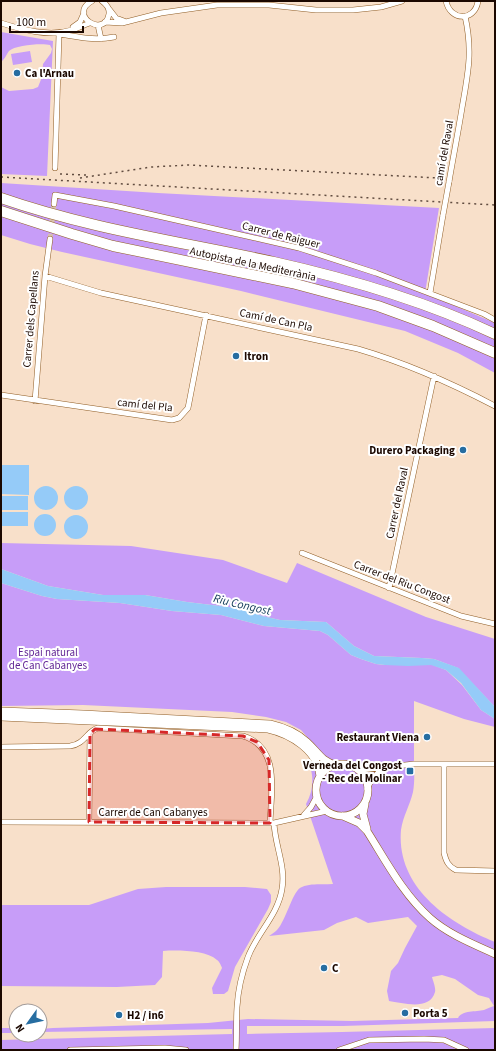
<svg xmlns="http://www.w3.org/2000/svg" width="496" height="1051" viewBox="0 0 496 1051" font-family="'Source Sans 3',sans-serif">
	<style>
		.green { fill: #c79df8 }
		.water { fill: #95cbf8 }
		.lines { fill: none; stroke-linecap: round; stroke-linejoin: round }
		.street-tunnel { stroke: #d7c0ac; stroke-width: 5; stroke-dasharray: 5 2.5; stroke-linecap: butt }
		.street-casing { stroke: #915e26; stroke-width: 6 }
		.secondary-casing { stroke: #915e26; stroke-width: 8 }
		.highway-casing { stroke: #915e26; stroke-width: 11 }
		.street { stroke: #fff; stroke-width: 5 }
		.secondary { stroke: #fff; stroke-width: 7 }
		.highway { stroke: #fff; stroke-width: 10 }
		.rail { stroke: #614c40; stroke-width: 1.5; stroke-dasharray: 2 4; stroke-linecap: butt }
		.street-bridge-casing { stroke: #915e26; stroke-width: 6; stroke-linecap: butt }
		.street-bridge { stroke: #fff; stroke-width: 5 }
		.marked { fill: #d62828; fill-opacity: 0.2; stroke: #d62828; stroke-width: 3; stroke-dasharray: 8 5; stroke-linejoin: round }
		.poi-dot { fill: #266da1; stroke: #fff; stroke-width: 1.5 }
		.labels { text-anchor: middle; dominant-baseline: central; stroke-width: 4; stroke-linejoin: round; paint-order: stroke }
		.poi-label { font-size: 11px; font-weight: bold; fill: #1b0800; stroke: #fff; text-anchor: start }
		.street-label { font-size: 11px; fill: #1b0800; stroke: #fff }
		.park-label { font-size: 11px; fill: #612594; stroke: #fff }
		.water-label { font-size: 12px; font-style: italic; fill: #103957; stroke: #fff }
	</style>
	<rect width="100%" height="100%" fill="#f8e0ca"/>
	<path class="green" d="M1,32L53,41L47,176L1,174V87L9,91L33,89L38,87L42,77L43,64L51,53L52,49L50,45C42,43 15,45 9,51C6,55 5,59 1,62Z
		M30,51L32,62L13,65L11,54Z
		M1,183L158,193L439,208L425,293L495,323V373L458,353L405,331L241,291L62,252L30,244L1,235Z
		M1,543L131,546L223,560L287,583L297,563L426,617L495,639V707L458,668L434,659L422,658L374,656L354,646L326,622L280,620L262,616L245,609L187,602L145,595H103L48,586L1,569Z
		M1,583L42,596L57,599L120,603L172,611L221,615L264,626L320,631L328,635L351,655L361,659L376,664L385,665H433L446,670L462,685L481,710L495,719V727L464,719L414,701C414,720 414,739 414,759C414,769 415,781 413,792C410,805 403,816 401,830C396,887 448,923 495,942V1021L343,1026H247V1034L342,1032L495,1028V1050H1V1040L232,1034V1029L40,1032V1029L53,1028L208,1023L248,1019L352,1021L458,1018C462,1010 476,1012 484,1010C487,1009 490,1007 494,1006L489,998L478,995L455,979L442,975L432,977C433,981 436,988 435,992C430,1011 403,1003 389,1001L387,991L391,971L398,963L405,948L417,926L408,917L368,923L356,917L337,923L324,930L269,936C272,934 275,932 277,930C286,921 293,889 302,887C311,883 323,885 333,884L306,804C313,792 314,778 310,766L324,756L301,730L286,722L266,717L232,712L83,705L1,706Z
		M166,887H245L267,889L271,895V902L268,909L235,967L228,991L224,994H213L212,988L222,968C221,965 219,961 217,960C206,950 177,950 163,951L162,977L155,985L117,987L1,986L2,905H89L138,889Z
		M1,1028H16V1033H1Z"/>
	<path class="water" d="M1,465H29V495L1,494Z
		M64 498a12 12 0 1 1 24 0a12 12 0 1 1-24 0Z
		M34 498a12 12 0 1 1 24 0a12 12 0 1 1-24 0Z
		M1,496H28V510H1Z
		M1,512H28V526H1Z
		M34 525a11 11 0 1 1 22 0a11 11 0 1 1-22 0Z
		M64 527a12 12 0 1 1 24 0a12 12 0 1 1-24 0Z
		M1,569L48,586L103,595H145L187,602L245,609L262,616L280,620L326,622L354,646L374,656L422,658L434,659L459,668L495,707V719L481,710L461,683L446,670L431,665L408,666L385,665L376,664L361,659L351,655L328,635L320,631L264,626L221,615L172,611L120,603L57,599L42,596L1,583Z"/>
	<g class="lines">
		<path class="street-tunnel" d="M50,239L54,204"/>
		<defs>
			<path id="street" d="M92,1C67,15 105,39 109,14C110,8 106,4 102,1
				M446,1C450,21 475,22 478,1
				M109,9L116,18L124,21
				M105,22L122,23L161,13L217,5H269L316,10H353L381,7L402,1
				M1,23C23,30 49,37 72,30C78,28 84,25 90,23
				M98,25L101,39
				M73,27L80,22L84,13
				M60,34C80,37 94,41 114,37
				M55,168L59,34
				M449,182C453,158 458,133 462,108C468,73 473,52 465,16
				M54,204L55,195L114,206L299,248L376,273L484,314L495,320
				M45,276L101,293L358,349C406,363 451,383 495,406
				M430,293L443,215
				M1,395L172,420L179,418L188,408L206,315
				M35,401L45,276L50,239
				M302,553L461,616L495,624
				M389,588L434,376
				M1,747L70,746C85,744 87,731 98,728L243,736C281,747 271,793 270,823
				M444,764V853C446,861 448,866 456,870L495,871
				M353,767L361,770L414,764H495
				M367,789L371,781L383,767
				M304,815L311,807L317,796
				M1,822L274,823L327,811
				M89,822L90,734
				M70,1050L165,1048L186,1050
				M236,1050C237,1036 236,1021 237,1007C238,990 242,973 248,957C257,933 278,915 282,889C286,866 275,846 274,823
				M339,1050L369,1040L424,1039L444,1040L466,1050"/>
			<path id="secondary" d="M1,711L83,714L270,724C283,727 296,732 307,742C318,752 321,761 336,765
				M1,717L268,729C291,734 318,751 320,776
				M316 790a26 26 0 1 1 52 0a26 26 0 1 1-52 0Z
				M365,804L363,814L367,829
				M343,816L359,823L367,831C386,861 403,894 430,918C448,934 473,944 495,954"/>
			<path id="highway" d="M1,198C90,229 183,242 274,262C350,279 425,301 495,334
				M1,211L72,234L113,246L292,283L378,306L433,326L495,353"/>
		</defs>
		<use href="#street" class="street-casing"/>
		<use href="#secondary" class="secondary-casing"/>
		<use href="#highway" class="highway-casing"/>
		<use href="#street" class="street"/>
		<use href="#secondary" class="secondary"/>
		<use href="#highway" class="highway"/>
		<path class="rail" d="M60,174L87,175
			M1,177L495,205
			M80,178L151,167L189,165L438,178"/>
		<defs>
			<path id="street-bridge" d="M443,215L449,182"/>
		</defs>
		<use href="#street-bridge" class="street-bridge-casing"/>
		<use href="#street-bridge" class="street-bridge"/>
	</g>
	<path class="marked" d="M95,729L243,736L257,742L269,760L270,823L89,822L90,734Z"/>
	<g class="poi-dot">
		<circle cx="17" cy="73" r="4"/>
		<circle cx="236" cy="356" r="4"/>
		<circle cx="463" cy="450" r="4"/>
		<circle cx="427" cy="737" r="4"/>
		<rect x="406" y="767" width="8" height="8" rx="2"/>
		<circle cx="324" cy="968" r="4"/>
		<circle cx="405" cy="1013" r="4"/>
		<circle cx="119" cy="1015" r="4"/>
	</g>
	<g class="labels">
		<g class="poi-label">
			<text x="25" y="73">Ca l'Arnau</text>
			<text x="244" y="356">Itron</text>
			<text x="455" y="450" text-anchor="end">Durero Packaging</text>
			<text x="419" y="737" text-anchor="end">Restaurant Viena</text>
			<text x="402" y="765" text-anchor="end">Verneda del Congost<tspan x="402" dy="13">- Rec del Molinar</tspan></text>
			<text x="332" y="968">C</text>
			<text x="413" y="1013">Porta 5</text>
			<text x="127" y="1015">H2 / in6</text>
		</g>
		<g class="street-label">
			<text transform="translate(444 153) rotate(-80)">camí del Raval</text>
			<text transform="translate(281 235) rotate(14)">Carrer de Raiguer</text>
			<text transform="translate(253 264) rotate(12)">Autopista de la Mediterrània</text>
			<text transform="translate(31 319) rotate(-85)">Carrer dels Capellans</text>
			<text transform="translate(276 320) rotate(12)">Camí de Can Pla</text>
			<text transform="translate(145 405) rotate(6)">camí del Pla</text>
			<text transform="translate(397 503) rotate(-78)">Carrer del Raval</text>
			<text transform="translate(402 582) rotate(21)">Carrer del Riu Congost</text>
			<text x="153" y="812">Carrer de Can Cabanyes</text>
		</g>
		<g class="park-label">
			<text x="48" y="652">Espai natural<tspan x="48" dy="13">de Can Cabanyes</tspan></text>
		</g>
		<g class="water-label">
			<text transform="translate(242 605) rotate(13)">Riu Congost</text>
		</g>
	</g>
	<rect width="496" height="1051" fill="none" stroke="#1b0800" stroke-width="4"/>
	<g transform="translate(28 1023) rotate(237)"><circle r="19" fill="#ffffff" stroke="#a49c99"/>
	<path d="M0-3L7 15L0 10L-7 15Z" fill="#266da1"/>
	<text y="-6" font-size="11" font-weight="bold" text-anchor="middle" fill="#1b0800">N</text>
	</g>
	<path d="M10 26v6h73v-6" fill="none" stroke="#1b0800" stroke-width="2"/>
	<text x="16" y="26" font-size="12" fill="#1b0800" stroke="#ffffff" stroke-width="3" paint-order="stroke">100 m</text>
</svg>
